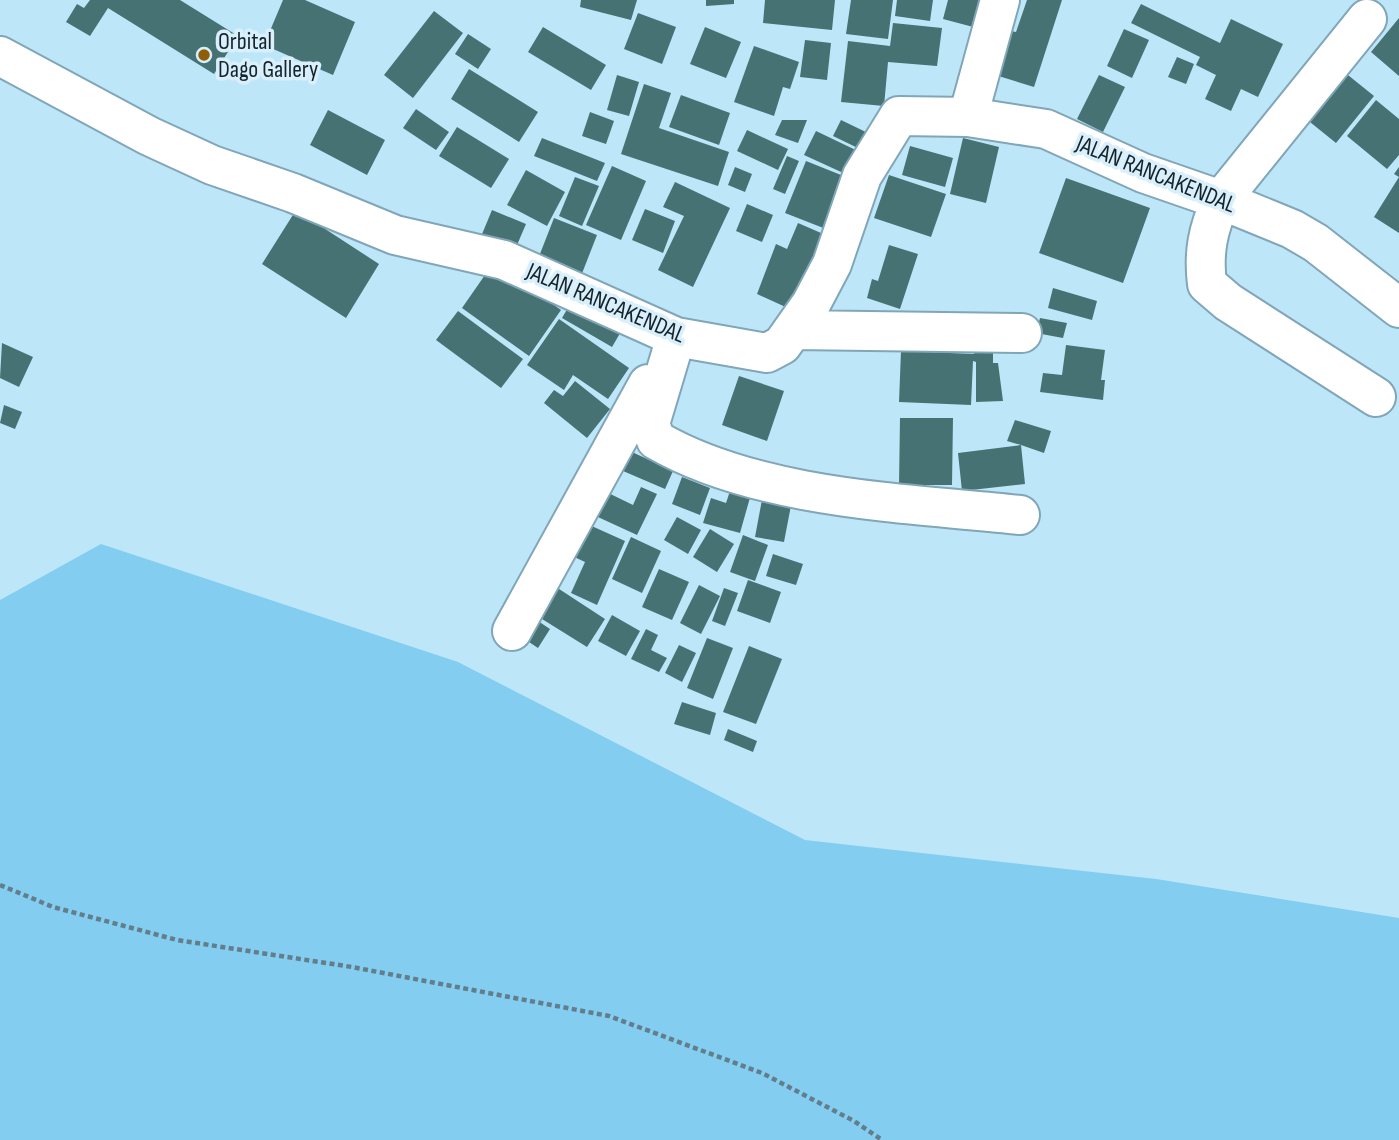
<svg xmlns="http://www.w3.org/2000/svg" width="1399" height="1140" viewBox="0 0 1399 1140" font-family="'Sofia Sans Condensed',sans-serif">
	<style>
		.green { fill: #82cdf0 }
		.building { fill: #467273 }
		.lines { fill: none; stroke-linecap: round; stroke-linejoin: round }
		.minor-casing { stroke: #80a6b8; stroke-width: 42 }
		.path { stroke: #637d8a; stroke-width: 4.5; stroke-dasharray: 5 3.5; stroke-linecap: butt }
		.minor { stroke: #fff; stroke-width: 38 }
		.poi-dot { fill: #8f5e09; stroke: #d9f0fc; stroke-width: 2.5 }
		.labels { text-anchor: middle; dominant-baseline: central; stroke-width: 7; stroke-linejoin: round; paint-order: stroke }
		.poi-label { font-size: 24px; fill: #15242b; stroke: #d9f0fc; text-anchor: start }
		.street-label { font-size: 24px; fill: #15242b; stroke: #d9f0fc }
	</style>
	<rect width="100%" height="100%" fill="#bee6f9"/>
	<path class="green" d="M101,544L458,662L805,840L1156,879L1399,918V1140H0V600Z"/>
	<path class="building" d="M90,0H180L238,36L214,74L108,8L90,36L66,22L77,4L84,8Z
		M283,0H305L355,22L333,75L264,45Z
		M581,0H637L631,20L580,7Z
		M706,0H734V4L706,6Z
		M765,0H835L832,30L763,23Z
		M851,0H893L888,39L846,34Z
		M897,0H933L930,21L895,16Z
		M948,0H985L977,28L943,19Z
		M1027,0H1062L1034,87L992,74L1005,30L1016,32Z
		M1141,4L1220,43L1231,19L1283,44L1258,97L1241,89L1231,111L1205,99L1216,75L1196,65L1200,57L1131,23Z
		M434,11L463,33L413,98L384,75Z
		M638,13L676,27L662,64L624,49Z
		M1399,18V76L1371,52Z
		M893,23L942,28L937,66L888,62L884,106L841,102L848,41L890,46Z
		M543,27L606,65L591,90L528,52Z
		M705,27L741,42L726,78L690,64Z
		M1124,29L1149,40L1132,78L1107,66Z
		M468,34L491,49L478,69L455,54Z
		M805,40L831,43L827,80L800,77Z
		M754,46L799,62L790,89L783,87L774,116L734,102Z
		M1177,57L1194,64L1186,84L1168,77Z
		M1338,67L1374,96L1336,143L1300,114Z
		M469,69L538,112L519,142L451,99Z
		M617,75L639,82L629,116L607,110Z
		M1099,75L1125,87L1103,132L1077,119Z
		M644,84L671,93L659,128L729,152L718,186L621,154Z
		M681,95L730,113L719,145L669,127Z
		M1376,100L1399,119V155L1387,169L1347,136Z
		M416,109L449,132L436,150L403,128Z
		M328,110L385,140L367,175L310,145Z
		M590,112L614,121L606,144L582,136Z
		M782,120H807L798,143L775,135Z
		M841,120L872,135L864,151L833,136Z
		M457,127L509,159L491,188L439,156Z
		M747,130L788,149L778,170L737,151Z
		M816,131L864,154L852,177L804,155Z
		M542,138L605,163L597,181L534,156Z
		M963,138L999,147L986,203L950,194Z
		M910,146L953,158L945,187L902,175Z
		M787,156L799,161L785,194L773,189Z
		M806,161L851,179L831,231L785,213Z
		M612,166L646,181L621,240L586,225Z
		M735,167L752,174L745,192L728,185Z
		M1399,167V233L1374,217L1399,177L1394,174Z
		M526,170L565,192L547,226L507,205Z
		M889,175L946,194L931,237L874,218Z
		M575,177L599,186L582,226L559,216Z
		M1066,178L1150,208L1123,283L1039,253Z
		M675,182L730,208L693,287L658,270L684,216L663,207Z
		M747,204L773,215L762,242L736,231Z
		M645,209L675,221L663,253L632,240Z
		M296,210L379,264L346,318L262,264Z
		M492,210L526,224L514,252L480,239Z
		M554,218L597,235L581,276L538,259Z
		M798,223L828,236L790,309L757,294L776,244L787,249Z
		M889,245L918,254L900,309L867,298L872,279L878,281Z
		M494,262L561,310L529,356L462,308Z
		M1053,288L1097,301L1092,320L1048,308Z
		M576,294L626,323L612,347L562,318Z
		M458,311L523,359L501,388L436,340Z
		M1040,318L1067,323L1063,338L1036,333Z
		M559,319L629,368L608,399L573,375L564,390L527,365Z
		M2,343L33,357L19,387L0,378Z
		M993,343V363H998L1003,401L976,402V362L973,361L971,405L899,402L901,351L974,354L973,344Z
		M1066,345L1105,350L1101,380H1105L1103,400L1040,392L1043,373L1062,375Z
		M739,376L784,391L767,441L722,425Z
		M575,381L610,409L587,438L544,403L554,390L563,396Z
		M4,405L22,412L15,429L0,423Z
		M900,418H953L952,485H899Z
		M1015,420L1051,431L1044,453L1021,445L1025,484L962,491L958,453L1021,445L1007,441Z
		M632,452L673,471L665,489L623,471Z
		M682,477L710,488L700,515L672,504Z
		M641,487L657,494L637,535L587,512L598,488L633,505Z
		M731,488L751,494L740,533L703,523L711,498L726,503Z
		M764,489L793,495L784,542L755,537Z
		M677,517L701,530L688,554L664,540Z
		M585,523L625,541L597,605L571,593L585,562L570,555Z
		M710,529L734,544L717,572L693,557Z
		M743,535L768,545L755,581L730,572Z
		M631,537L661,551L642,593L612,579Z
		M773,554L803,564L796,585L766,576Z
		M659,569L689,582L672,620L642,607Z
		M748,580L781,592L770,623L737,611Z
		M553,585L605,619L587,647L534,614Z
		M699,585L720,596L701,634L680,623Z
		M724,588L738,593L725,626L712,621Z
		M529,615L550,629L538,648L517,634Z
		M612,615L640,631L626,656L598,641Z
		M646,629L658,635L651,650L667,658L659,672L631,659Z
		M707,638L733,648L713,699L687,688Z
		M679,645L696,653L682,682L665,673Z
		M749,646L782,659L756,724L723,712Z
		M682,702L716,713L710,735L674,724Z
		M728,729L757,741L753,752L724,740Z"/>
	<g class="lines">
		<defs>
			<path id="minor" d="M1367,19L1221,200C1208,229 1203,252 1207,284L1228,302L1376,397
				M0,56L149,136L212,165L293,193L395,235L504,260L676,337L767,353L782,345L811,304L832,264L862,176L899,116L968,117L1046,129L1143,173L1221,200L1292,229L1316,243L1399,308
				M968,117L1000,0
				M794,330L1022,333
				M676,337L650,424L656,440C758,499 905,503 1020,515
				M512,631L648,384"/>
		</defs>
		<use href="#minor" class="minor-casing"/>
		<path class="path" d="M0,885L53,907L177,940L352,967L609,1016L762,1073L854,1121L882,1140"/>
		<use href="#minor" class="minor"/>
	</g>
	<circle class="poi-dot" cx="204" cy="55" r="7"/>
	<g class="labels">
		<g class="poi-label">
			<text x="218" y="41">Orbital<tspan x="218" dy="28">Dago Gallery</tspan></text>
		</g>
		<g class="street-label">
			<text transform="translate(1156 174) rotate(22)">JALAN RANCAKENDAL</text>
			<text transform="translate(606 303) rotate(23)">JALAN RANCAKENDAL</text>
		</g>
	</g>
</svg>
